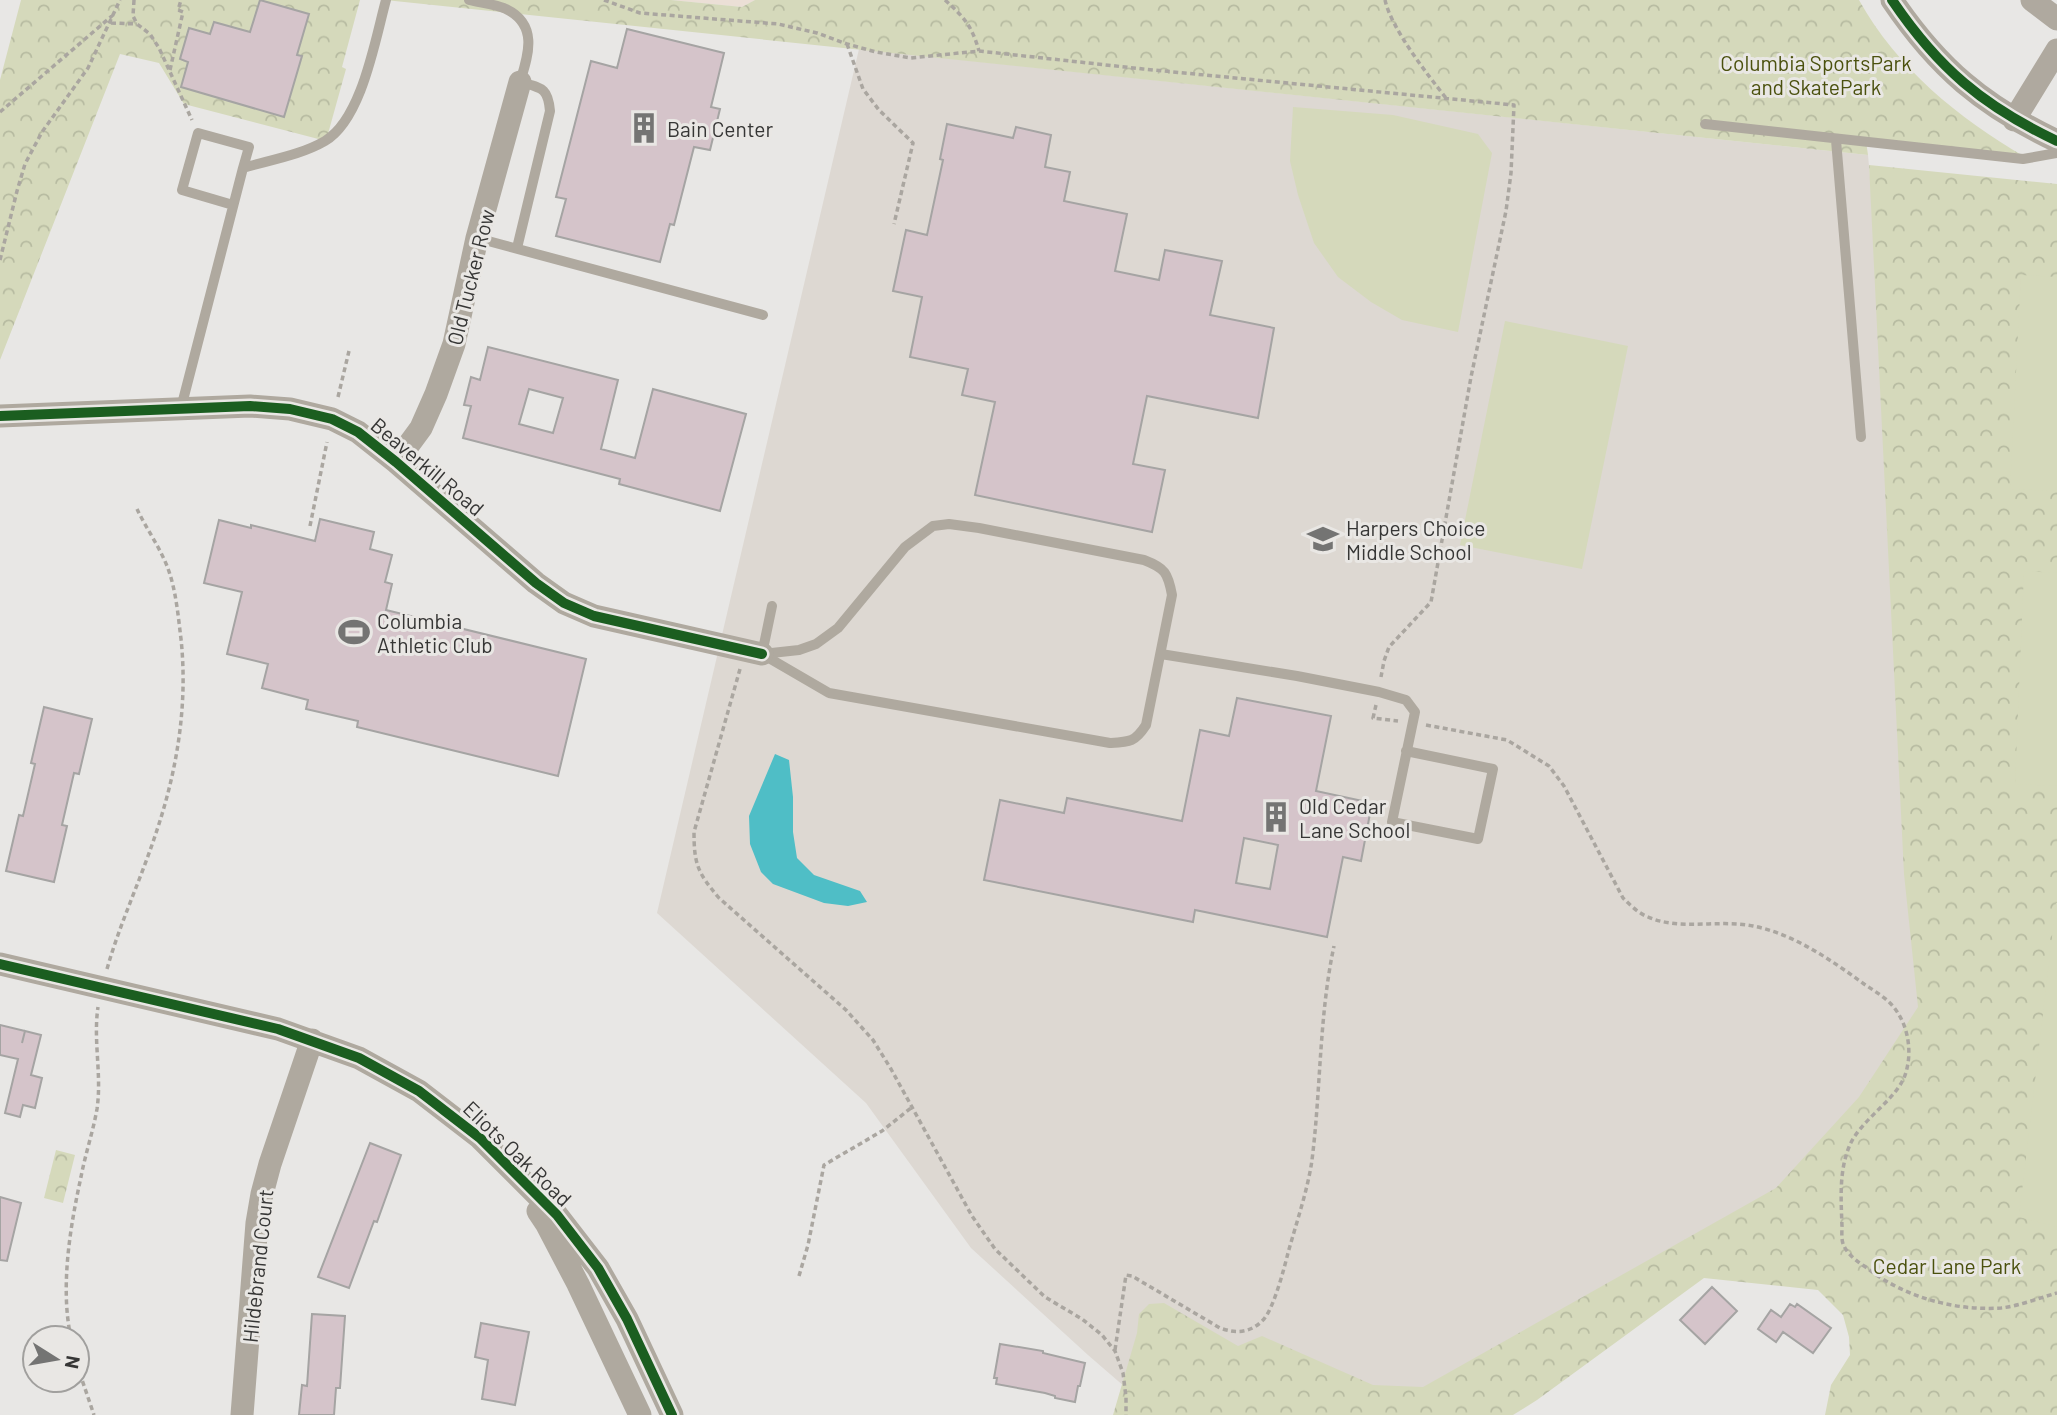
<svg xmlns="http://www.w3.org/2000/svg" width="2057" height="1415" viewBox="0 0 2057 1415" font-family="Barlow,sans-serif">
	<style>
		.commercial { fill: #ebdfd6 }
		.built { fill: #ddd8d2 }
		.forest { fill: url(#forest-crowns) }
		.garden { fill: #d5d9bb }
		.water { fill: #4fbec6 }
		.building { fill: #d5c4ca; stroke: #a5a4a3; stroke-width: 2; fill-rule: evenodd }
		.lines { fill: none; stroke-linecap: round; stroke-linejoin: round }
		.path { stroke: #aaa6a0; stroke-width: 3.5; stroke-dasharray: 5 3.5; stroke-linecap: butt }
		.lane { stroke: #afa99f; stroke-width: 10 }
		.street { stroke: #afa99f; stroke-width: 23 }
		.cycleway-casing { stroke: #e9e7e4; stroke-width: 15 }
		.cycleway { stroke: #1b5e20; stroke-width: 10 }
		.labels { text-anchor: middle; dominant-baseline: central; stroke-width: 6; stroke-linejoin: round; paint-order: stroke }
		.park-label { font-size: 21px; fill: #4b510e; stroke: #e9e7e4 }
		.poi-label { font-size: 21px; fill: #363635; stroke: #e9e7e4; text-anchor: start }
		.street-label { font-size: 21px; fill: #363635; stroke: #e9e7e4 }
	</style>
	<defs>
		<pattern id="forest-crowns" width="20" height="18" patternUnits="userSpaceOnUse" patternTransform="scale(1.75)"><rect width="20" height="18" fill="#d5d9bb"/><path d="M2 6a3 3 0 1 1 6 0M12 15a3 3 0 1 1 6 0" fill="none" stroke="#b7bba1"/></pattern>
	</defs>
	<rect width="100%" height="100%" fill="#e8e7e5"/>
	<path class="commercial" d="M671,0H755L742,7Z"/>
	<path class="built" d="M859,49L1868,155L1956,1139L1760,1232L1481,1408L1140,1400L1088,1355L971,1248L866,1103L657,913Z"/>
	<path class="forest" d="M21,0H360L342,67L346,69L326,141L184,104L159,63L120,54L0,360V80Z
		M385,0H671L742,7L755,0H1859C1897,68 1958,118 2025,157L1866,141L1868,155Z
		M1869,165L2057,184V1415H1825L1831,1385L1850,1355L1849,1337L1843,1315L1818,1290L1704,1278L1537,1400L1513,1415H1113L1137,1333L1139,1314L1149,1304L1164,1303L1238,1346L1262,1336L1373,1385L1423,1387L1776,1188L1859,1097L1918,1007L1904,874Z
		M56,1150L75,1155L63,1203L44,1198Z"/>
	<path class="garden" d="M1293,107L1393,115L1478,134L1492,153L1458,332L1402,320L1371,302L1338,277L1314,243L1298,195L1290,161Z
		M2021,275L2057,277V491L2010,489Z
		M1505,321L1628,346L1582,569L1460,545Z
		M2024,571L2057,573V786L2015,784Z
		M2056,903H2057V1227L2019,1217Z"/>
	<path class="water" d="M775,754L789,760L793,797V832L797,858L814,875L860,891L867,902L848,906L824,903L773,884L761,872L750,844L749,816Z"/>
	<path class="building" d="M260,0L309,14L297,55L302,56L284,117L181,87L188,62L180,59L189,28L210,34L214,22L250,32Z
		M627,29L724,53L711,107L720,109L710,150L694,147L674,225L670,224L660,262L556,236L566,199L556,197L591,61L617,68Z
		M947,124L1013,138L1016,127L1051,135L1045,167L1070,172L1064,201L1127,214L1115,271L1159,280L1165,250L1222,261L1210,315L1274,328L1258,418L1147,396L1133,464L1165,470L1152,532L975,495L995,402L962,395L968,369L910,357L922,297L893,291L906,230L927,235L943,160L940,159Z
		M488,347L618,380L601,449L635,458L653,389L746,414L720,511L619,484L620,479L463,438L471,406L464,405L471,377L480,380ZM529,389L563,398L553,433L519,424Z
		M320,519L374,532L370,549L392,555L385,582L392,584L386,610L586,659L558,776L357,727L358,721L306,709L308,700L262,688L268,664L227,654L242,592L204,583L219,520L251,528V525L315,541Z
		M1237,698L1331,716L1316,791L1372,803L1361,861L1343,857L1327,937L1195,910L1193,922L984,880L1000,800L1064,813L1067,798L1182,821L1200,730L1229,736ZM1244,838L1278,845L1270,889L1236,883Z
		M44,707L92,719L79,774L74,773L62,825L67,826L54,882L6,871L19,815L23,816L35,764L31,763Z
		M0,1025L25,1031L22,1043L25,1031L41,1035L31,1075L42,1078L35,1108L23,1105L20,1117L5,1113L18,1059L0,1055Z
		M370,1143L401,1155L377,1222L374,1221L349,1288L318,1277Z
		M0,1197L21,1203L7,1261L0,1260Z
		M1712,1287L1737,1311L1705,1344L1680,1320Z
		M1790,1304L1795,1307L1797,1304L1831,1328L1813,1353L1783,1332L1776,1342L1758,1329L1771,1310L1781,1317Z
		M312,1314L345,1316L340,1388H336L334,1415H299L302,1385L307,1386Z
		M481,1323L529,1332L515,1405L482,1399L488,1360L475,1357Z
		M1000,1344L1043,1351V1353L1085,1363L1080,1386H1078L1075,1402L1055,1398V1396L1045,1393L996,1384L997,1378H994Z"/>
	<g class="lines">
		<path class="path" d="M134,0L133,16L137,24L150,34L159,48L192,120
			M604,0L640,13L778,24L817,33L847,44L876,52L911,58L979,51L1143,69L1514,105L1511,173L1506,211L1471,377L1431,602L1389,647L1384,661L1381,677
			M945,0C964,17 972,26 979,51
			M1385,0C1391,28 1427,74 1446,98
			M111,23L137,24
			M847,44L863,89L879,110L913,143L894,224
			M170,70L183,12L178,10L181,0
			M0,112L113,15
			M0,260L17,191L25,164L42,132L88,68L120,0
			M338,397L349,351
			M310,526L327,442
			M740,669L694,832C694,865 698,873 719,898L846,1010L873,1040L891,1069L972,1216L995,1249L1045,1297L1082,1319L1102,1335L1115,1351L1123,1373L1126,1397V1415
			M1376,705L1373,718L1398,721
			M1426,725L1507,740L1549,766L1564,786L1623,898C1630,905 1638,913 1648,917C1680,931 1719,919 1753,926C1794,934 1831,960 1864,984C1873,990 1883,996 1890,1003C1907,1020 1913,1049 1906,1072C1899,1099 1860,1119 1849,1147C1839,1172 1841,1199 1842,1226C1842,1232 1841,1241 1844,1246C1848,1255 1859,1263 1867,1268C1904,1297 1954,1311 2001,1308C2019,1306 2039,1298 2057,1293
			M107,969C120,923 141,879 156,833C177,771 188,705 181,639C178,615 176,589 167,566C159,546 146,528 137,509
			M799,1276L808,1245L824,1165L882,1131L911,1108
			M71,1338C60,1288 70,1227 81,1177C85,1155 93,1132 97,1109C102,1075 93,1041 98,1007
			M1115,1350L1126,1275L1132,1276L1220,1328C1237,1334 1251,1333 1264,1319C1274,1307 1284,1269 1288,1253C1296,1224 1308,1189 1312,1160C1321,1088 1319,1016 1334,946
			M77,1365L94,1415"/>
		<path class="lane" d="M469,0C481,3 495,4 506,9C539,25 528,56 520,82C541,88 548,87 550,111L517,248
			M1705,124L2023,159L2057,153
			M1836,140L1861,437
			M233,205L182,190L198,133L249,147L243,168
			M477,238L763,315
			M181,408L243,168C270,160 301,155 325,141C362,119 375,40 386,0
			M949,524L979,528L1144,560C1165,568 1168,573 1172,595L1146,725C1135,742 1130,742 1110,743L829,693L762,654L799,650L816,644L838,628L905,547L933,526Z
			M762,654L772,606
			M1161,654L1297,676L1379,692L1406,700L1415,712L1392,822L1478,839L1493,769L1406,751"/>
		<path class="street" d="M1892,0C1938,68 1983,106 2057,141
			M2032,0L2057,19
			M2014,120L2057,50
			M0,416L250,406L290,409L332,419L358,432L396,462L536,583L564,603L594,616L762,654
			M396,462L421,428L436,394L454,344L477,238L520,82
			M0,964L278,1029L359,1058L419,1091L480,1138L557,1215L598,1268L627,1319L672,1415
			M538,1211L546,1223L578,1284L640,1415
			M242,1415L257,1223L262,1194L270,1164L312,1040"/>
		<defs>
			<path id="cycleway" d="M1892,0C1938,68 1983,106 2057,141
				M0,416L250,406L290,409L332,419L358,432L396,462L536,583L564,603L594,616L762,654
				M0,964L278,1029L359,1058L419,1091L480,1138L557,1215L598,1268L627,1319L672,1415"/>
		</defs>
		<use href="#cycleway" class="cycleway-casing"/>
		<use href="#cycleway" class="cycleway"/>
	</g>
	<defs>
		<symbol id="building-bare" viewBox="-9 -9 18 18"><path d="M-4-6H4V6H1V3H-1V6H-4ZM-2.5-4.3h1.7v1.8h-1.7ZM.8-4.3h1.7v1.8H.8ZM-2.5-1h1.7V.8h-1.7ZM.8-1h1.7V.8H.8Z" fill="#747473" stroke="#e9e7e4" stroke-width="2.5" paint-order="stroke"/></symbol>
		<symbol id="school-bare" viewBox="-9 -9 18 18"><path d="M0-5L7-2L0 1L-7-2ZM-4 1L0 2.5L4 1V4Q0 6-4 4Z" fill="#747473" stroke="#e9e7e4" stroke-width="2.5" paint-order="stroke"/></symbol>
		<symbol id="stadium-bare" viewBox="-9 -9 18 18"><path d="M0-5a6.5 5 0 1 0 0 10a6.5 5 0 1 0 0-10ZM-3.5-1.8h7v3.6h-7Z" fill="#747473" stroke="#e9e7e4" stroke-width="2.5" paint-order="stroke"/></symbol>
	</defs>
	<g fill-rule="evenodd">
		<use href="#building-bare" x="622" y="106" width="44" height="44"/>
		<use href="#school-bare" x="1301" y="517" width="44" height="44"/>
		<use href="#stadium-bare" x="332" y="610" width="44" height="44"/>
		<use href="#building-bare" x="1254" y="795" width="44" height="44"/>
	</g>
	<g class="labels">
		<g class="park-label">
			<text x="1816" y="62">Columbia SportsPark<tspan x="1816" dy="24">and SkatePark</tspan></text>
			<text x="1947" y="1265">Cedar Lane Park</text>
		</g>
		<g class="poi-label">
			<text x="667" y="128">Bain Center</text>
			<text x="1346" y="527">Harpers Choice<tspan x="1346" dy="24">Middle School</tspan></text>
			<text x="377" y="620">Columbia<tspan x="377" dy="24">Athletic Club</tspan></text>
			<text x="1299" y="805">Old Cedar<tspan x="1299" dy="24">Lane School</tspan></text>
		</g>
		<g class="street-label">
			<text transform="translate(470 277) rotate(-76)">Old Tucker Row</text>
			<text transform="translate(428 466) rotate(40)">Beaverkill Road</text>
			<text transform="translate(518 1153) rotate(44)">Eliots Oak Road</text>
			<text transform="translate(257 1266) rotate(-84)">Hildebrand Court</text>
		</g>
	</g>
	<g transform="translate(56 1359) rotate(101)"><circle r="33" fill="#e9e7e4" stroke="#a1a09e" stroke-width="2"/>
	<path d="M0-5L12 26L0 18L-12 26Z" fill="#747473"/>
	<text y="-10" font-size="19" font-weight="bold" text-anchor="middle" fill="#363635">N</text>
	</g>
</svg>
